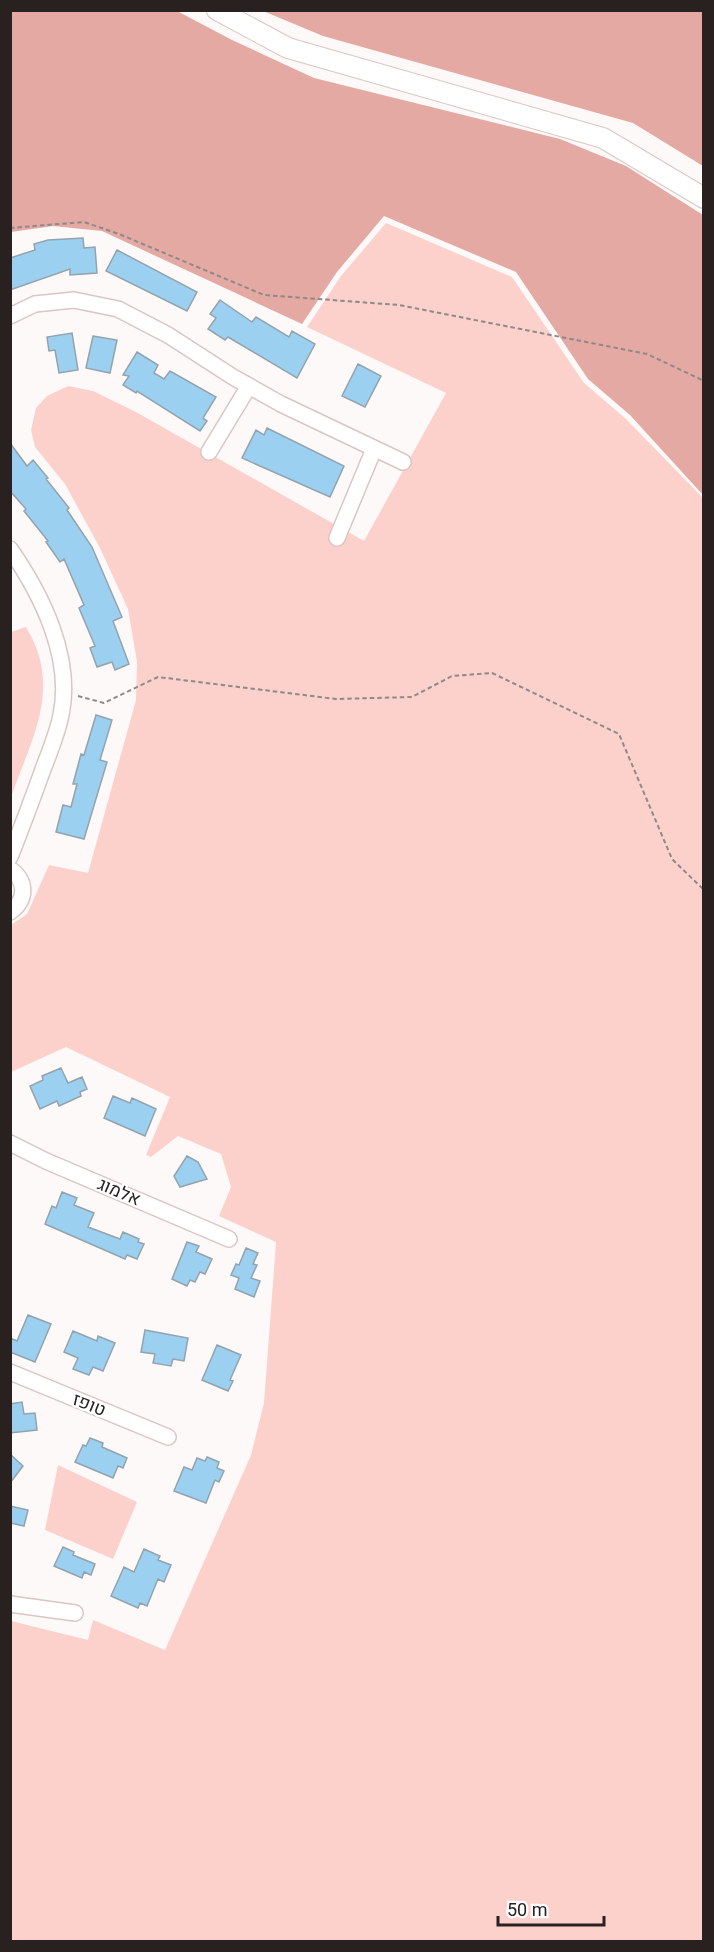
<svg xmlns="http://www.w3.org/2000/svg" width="714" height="1952" viewBox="0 0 714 1952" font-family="Georgia,Heebo,serif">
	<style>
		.green { fill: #fcd0cb }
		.forest { fill: #e4a9a2 }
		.building { fill: #9bd0f0; stroke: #93a3ad; stroke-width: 1.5 }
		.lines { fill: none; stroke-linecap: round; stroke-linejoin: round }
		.minor-casing { stroke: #dac6c4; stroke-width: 18 }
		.major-casing { stroke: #dac6c4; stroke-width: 22 }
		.path { stroke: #8f8988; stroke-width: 2; stroke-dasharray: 4.5 3; stroke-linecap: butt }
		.minor { stroke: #fff; stroke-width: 15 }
		.major { stroke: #fff; stroke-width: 20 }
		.labels { text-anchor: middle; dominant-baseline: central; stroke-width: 4.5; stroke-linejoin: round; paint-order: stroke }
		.street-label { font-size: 18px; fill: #282120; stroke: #fff }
	</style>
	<rect width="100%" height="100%" fill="#fef9f9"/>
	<path class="green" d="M386,223L512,277L584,383L626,419L703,498V1941L11,1942V1621L88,1640L93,1620L165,1650L251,1455L264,1403L276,1242L219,1216L231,1187L221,1154L178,1136L151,1157L146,1155L170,1097L66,1047L11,1072V925L27,914L49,865L88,873L136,700L137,662L128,609L100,548L65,484L35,447L31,430L36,408L47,396L68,386L93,391L136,412L364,541L446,393L307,327L341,276Z
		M26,627C63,688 32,737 11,797V632Z
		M58,1465L137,1502L113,1559L45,1530Z"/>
	<path class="forest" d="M11,10L177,11L232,40L314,78L560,139L626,166L703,215V495L630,415L588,379L516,272L384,216L337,272L302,324L102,231L53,226L11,232Z
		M263,11H703V166L633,123L323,36Z"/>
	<path class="building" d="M83,238L84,248L95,247L97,273L70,275V269L10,290V258L35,250L34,244L48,240Z
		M117,250L197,292L187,311L106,271Z
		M220,300L252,322L256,317L289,337L292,331L315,344L297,378L228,337L225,340L208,329L216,318L210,314Z
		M72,333L78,370L59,373L55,350L49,351L47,337Z
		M93,336L117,340L110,373L86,368Z
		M137,352L158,365L154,373L164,379L170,371L216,397L203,418L207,421L200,431L137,391L136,393L123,385L129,376L123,375Z
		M358,364L381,376L365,407L342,396Z
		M267,428L344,466L330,497L242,458L256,430L264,435Z
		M10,443L27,466L33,460L48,478L46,479L69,508L67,510L92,547L122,617L113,621L129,664L115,670L112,662L97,667L90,648L95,646L79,608L84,605L64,559L60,562L46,542L48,541L24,511L26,509L10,491Z
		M96,715L112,720L100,760L107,762L84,839L56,832L63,805L71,807L77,784H73L81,754L84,755Z
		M61,1068L68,1083L82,1077L87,1089L80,1092L81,1096L59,1106L57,1101L40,1109L30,1086L43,1080L42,1076Z
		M113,1096L130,1103L132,1098L156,1109L145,1136L104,1118Z
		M187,1156L198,1162L207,1179L180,1187L174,1176Z
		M62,1192L77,1198L74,1205L94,1213L88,1227L120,1239L123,1232L139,1239L138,1242L144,1244L137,1259L127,1255L125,1259L45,1224L52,1206L56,1208Z
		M187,1242L199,1246L196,1252L212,1259L205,1274L200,1272L195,1282L190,1280L187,1286L172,1279Z
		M246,1248L258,1253L253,1264L257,1265L251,1278L260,1281L254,1297L235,1289L239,1278L231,1275L236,1264L239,1265Z
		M28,1315L51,1324L35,1362L10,1352V1338L17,1341Z
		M145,1330L188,1338L184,1361L173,1359L171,1366L153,1363L155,1354L141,1352Z
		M73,1331L97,1341L98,1336L115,1343L103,1371L93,1367L89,1375L73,1369L78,1358L64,1352Z
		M217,1345L241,1355L230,1380L233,1381L228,1391L202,1380Z
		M22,1402L24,1414L35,1413L37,1430L10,1433V1404Z
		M90,1438L103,1443L102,1447L127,1458L123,1468L118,1466L113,1478L75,1462L83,1445L86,1446Z
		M10,1454L23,1466L10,1483Z
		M207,1457L219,1462L217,1468L224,1471L219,1482L215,1480L206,1503L174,1491L184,1467L192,1470L197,1458L205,1461Z
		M10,1506L28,1510L24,1526L10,1523Z
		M63,1547L74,1552L73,1555L95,1564L91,1575L84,1572L82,1578L54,1566Z
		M144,1549L160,1556L158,1560L171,1565L164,1582L158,1579L147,1606L140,1603L138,1608L111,1596L124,1567L134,1572Z"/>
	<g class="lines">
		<defs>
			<path id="minor" d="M10,316L35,304L74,300L118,309L168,335L233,377L281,404L403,462
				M209,452L249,386
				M337,538L374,449
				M10,549C42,595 73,658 61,715C57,735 49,753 42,772C32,800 21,829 10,857
				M10,869C27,881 27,900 10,912
				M10,1143L46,1161L229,1239
				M10,1372L168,1437
				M10,1604L75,1613"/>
			<path id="major" d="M217,10L288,48L603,138L704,198"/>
		</defs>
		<use href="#minor" class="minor-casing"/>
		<use href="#major" class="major-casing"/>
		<path class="path" d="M10,228L84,222L119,234L264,295L399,305L647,354L700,379L704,382
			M78,696L104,703L158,677L336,699L412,697L452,676L492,673L619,734L672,859L704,890"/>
		<use href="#minor" class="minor"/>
		<use href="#major" class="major"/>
	</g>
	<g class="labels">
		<g class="street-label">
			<text transform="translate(119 1192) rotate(23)">אלמוג</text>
			<text transform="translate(89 1405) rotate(22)">טופז</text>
		</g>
	</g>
	<rect width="714" height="1952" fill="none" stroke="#282120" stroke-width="24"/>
	<path d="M498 1916v9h106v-9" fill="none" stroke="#282120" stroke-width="3"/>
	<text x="507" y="1916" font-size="18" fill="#282120" stroke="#ffffff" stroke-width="4.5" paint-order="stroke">50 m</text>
</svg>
